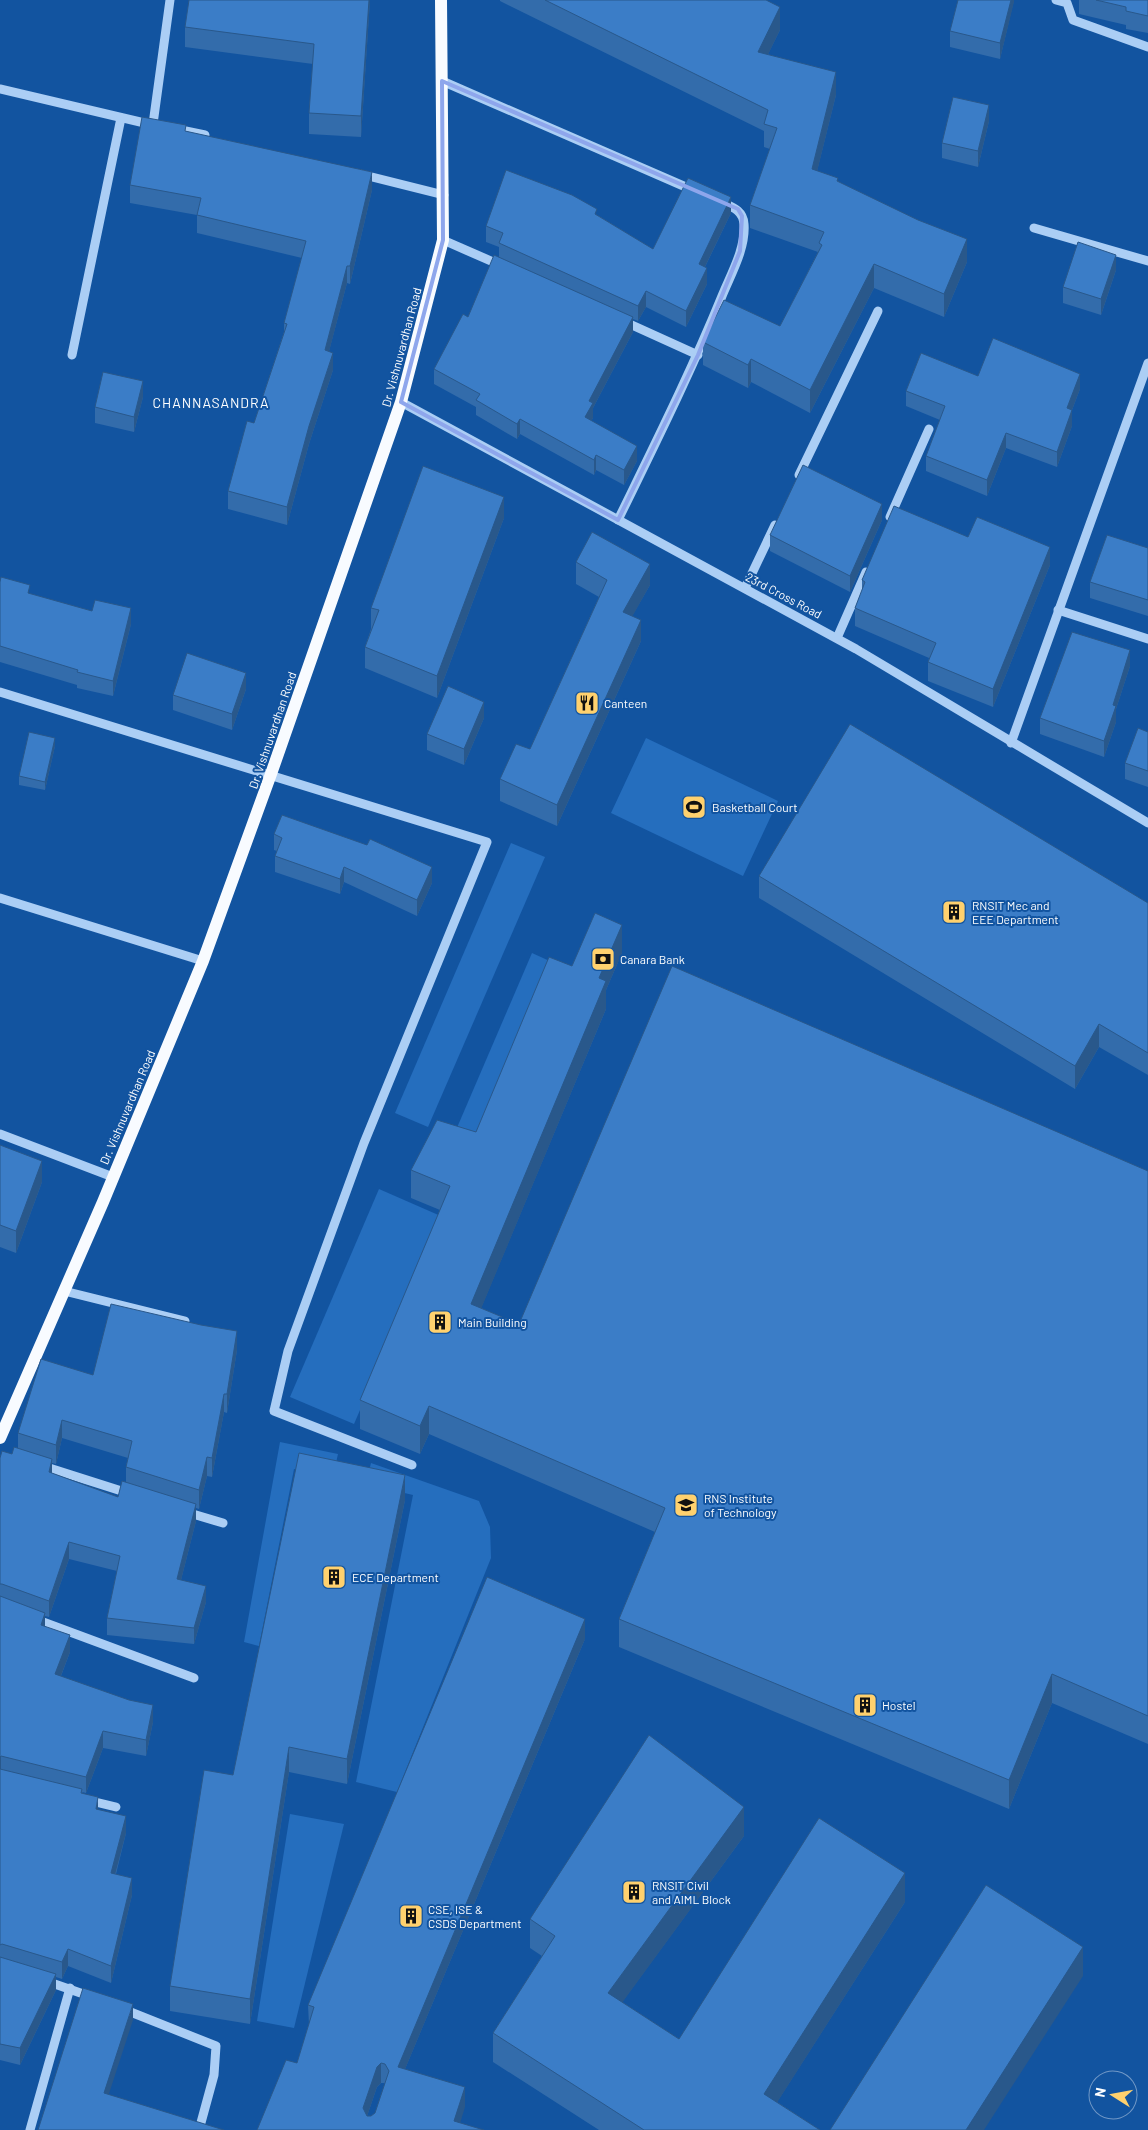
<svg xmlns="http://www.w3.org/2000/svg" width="1148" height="2130" font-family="Barlow,sans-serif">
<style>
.green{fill:#256ebe}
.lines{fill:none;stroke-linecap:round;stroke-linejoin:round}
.minor{stroke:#abcef5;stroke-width:9}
.major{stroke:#f8fbff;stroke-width:12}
.wall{fill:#336cab;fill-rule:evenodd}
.shaded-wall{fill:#29588b}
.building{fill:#3b7dc7;stroke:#29588b;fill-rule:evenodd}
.marked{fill:none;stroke:#8ea6ec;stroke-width:4;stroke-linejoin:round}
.labels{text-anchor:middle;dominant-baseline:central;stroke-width:4;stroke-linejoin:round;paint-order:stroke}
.street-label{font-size:12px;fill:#fff;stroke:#1254a0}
.poi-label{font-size:12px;fill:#fff;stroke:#1254a0;text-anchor:start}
.neighbourhood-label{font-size:14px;letter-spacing:1px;fill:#fff;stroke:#1254a0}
</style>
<rect width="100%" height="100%" fill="#1254a0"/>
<!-- green -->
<g class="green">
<polygon points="646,738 778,801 743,876 611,813"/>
<polygon points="511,843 545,857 428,1127 395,1113"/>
<polygon points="532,953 554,963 473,1153 450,1144"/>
<polygon points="379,1189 443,1217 354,1424 290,1397"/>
<polygon points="280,1442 338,1454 333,1476 294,1469 259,1646 244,1642"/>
<polygon points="371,1463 479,1501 490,1527 491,1558 397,1792 356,1782 413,1495 366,1484"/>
<polygon points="290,1814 344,1824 294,2028 257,2021"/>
</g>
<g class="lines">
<!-- minor -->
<g class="minor">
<polyline points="1056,0 1067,3 1073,20 1148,47"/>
<polyline points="442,81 695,191"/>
<polyline points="0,89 153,125"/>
<polyline points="153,124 170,0"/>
<polyline points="176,129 205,135"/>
<polyline points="360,174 444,195"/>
<polyline points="1034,228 1148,261"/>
<polyline points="443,240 500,265"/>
<polyline points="623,321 698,355"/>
<polyline points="72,355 121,118"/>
<polyline points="401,402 856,649 1148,823"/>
<polyline points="799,475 878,311"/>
<polyline points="890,517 929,429"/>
<path d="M 618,520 C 654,446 691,372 722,296 C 731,274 746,248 744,224 C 743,210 732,207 721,202"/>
<polyline points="745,588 775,525"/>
<polyline points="1058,610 1148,639"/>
<polyline points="837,638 866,572"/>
<polyline points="0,692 487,842 364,1143 288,1351 274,1411 412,1465"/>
<polyline points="1011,743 1148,363"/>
<polyline points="0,898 203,961"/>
<polyline points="0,1134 113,1177"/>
<polyline points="64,1291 185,1321"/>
<polyline points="43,1466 131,1494"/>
<polyline points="186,1512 223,1523"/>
<polyline points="35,1619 194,1678"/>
<polyline points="87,1800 116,1807"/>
<polyline points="46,1981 92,1997"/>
<polyline points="123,2009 216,2046 214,2075 199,2130"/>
<polyline points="30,2130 70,1988"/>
</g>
<!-- major -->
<polyline class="major" points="0,1438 103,1202 203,961 271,774 401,402 443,240 441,0"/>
</g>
<!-- wall -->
<g class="wall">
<polygon points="370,0 361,137 309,134 309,113 313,64 185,47 185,27"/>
<polygon points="500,0 766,0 780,30 768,54 836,95 817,171 838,181 967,262 944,317 874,288 810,413 751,382 748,388 703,365 703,342 780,326 818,252 750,228 750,205 770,149 764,147 764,131 500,1"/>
<polygon points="1014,0 1000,59 950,47 950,31"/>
<polygon points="1079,0 1148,0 1148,33 1126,29 1126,25 1079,14"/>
<polygon points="989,121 978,167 942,158 942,143"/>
<polygon points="186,131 372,190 350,284 347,283 329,351 333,370 309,444 287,525 228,509 228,491 254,423 284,332 284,323 302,258 197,233 197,215 130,203 130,185"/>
<polygon points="731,213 705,267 707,284 686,327 646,307 638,321 633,319 633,332 593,408 593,418 591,421 637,461 624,485 596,470 594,475 520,434 517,439 476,415 476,407 434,384 434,369 468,317 499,257 499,247 486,242 486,226 597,215 653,249"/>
<polygon points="1116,270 1101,315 1063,303 1063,287"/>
<polygon points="978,376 1080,389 1072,410 1072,426 1057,467 1006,448 987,496 926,471 926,456 940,420 906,406 906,391"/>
<polygon points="143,397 134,432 95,423 95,407"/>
<polygon points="504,518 437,698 365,668 365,647 371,629 371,608"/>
<polygon points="882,520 850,592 770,551 770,535"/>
<polygon points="968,537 1050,565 993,707 928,681 928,662 929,658 855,626 855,608 862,592 862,580"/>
<polygon points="1148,548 1148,616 1090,598 1090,582"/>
<polygon points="576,562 650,585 632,616 641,641 557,826 500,801 500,779 530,749 599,597 576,584"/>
<polygon points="0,582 30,594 131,624 113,696 77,688 77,685 0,662"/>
<polygon points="1130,666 1116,709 1116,722 1104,757 1040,734 1040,718"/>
<polygon points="246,689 232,730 173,710 173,695"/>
<polygon points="484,718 464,765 427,750 427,734"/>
<polygon points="1148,732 1148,787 1125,779 1125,763"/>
<polygon points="55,746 45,790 19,785 19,776"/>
<polygon points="274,834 432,883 417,916 344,882 340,894 275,872 275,856 277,851 274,850"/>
<polygon points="759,876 1148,903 1148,1075 1099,1047 1075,1089 759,898"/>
<polygon points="622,953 606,990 606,1009 481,1308 519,1324 1148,1171 1148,1744 1052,1703 1009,1809 619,1647 619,1619 655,1532 429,1434 420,1454 360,1429 360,1400 440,1210 411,1198 411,1170 476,1132 572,966"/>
<polygon points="0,1145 42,1182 16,1253 0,1247"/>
<path d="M 237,1350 L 227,1413 L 224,1412 L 212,1477 L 207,1476 L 199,1509 L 196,1508 L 196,1521 L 181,1580 L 206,1602 L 194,1644 L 107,1635 L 107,1618 L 117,1571 L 69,1559 L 49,1617 L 45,1616 L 45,1626 L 70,1652 L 61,1676 L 153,1722 L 146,1756 L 103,1748 L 86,1793 L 82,1792 L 98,1810 L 126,1833 L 116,1874 L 132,1895 L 111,1983 L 68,1966 L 62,1979 L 56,1977 L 56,1990 L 20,2065 L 0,2060 L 0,1458 L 12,1454 L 18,1448 L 18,1433 L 93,1375 ZM 62,1438 L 128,1458 L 126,1467 L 126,1482 L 118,1497 L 52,1474 L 52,1463 L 56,1464 Z"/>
<polygon points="405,1500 347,1784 289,1772 250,2024 170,2011 170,1986 233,1775"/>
<path d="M 585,1639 L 405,2069 L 465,2107 L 257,2130 L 297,2063 L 309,2025 L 308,2005 ZM 381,2083 L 385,2083 L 375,2113 L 371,2116 L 367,2116 L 377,2087 Z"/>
<polygon points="744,1836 622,2002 679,2039 905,1902 777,2102 820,2130 599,2130 493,2062 493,2033 542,1956 530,1948 530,1919"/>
</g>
<!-- shaded-wall -->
<g class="shaded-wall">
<polygon points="369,0 370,0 361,137 361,116"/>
<polygon points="1011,0 1014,0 1014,2 1000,59 1000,43"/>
<polygon points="780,7 780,30 758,75 758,52"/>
<polygon points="836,72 836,95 812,192 812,169"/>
<polygon points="989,105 989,121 978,167 978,151"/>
<polygon points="372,172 372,190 350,284 350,266"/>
<polygon points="731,197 731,213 699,279 699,264"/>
<polygon points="967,239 967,262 944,317 944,294"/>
<polygon points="1116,255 1116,270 1101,315 1101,299"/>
<polygon points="874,264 874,288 810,413 810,390"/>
<polygon points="347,266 347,283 325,367 325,350"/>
<polygon points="707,268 707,284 686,327 686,311"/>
<polygon points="646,291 646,307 638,321 638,306"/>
<polygon points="633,317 633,332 593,408 593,418 585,432 585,417 589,401"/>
<polygon points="333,353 333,370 309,444 287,525 287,507 309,426"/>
<polygon points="751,359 751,382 748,388 748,365"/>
<polygon points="1080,374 1080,389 1072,410 1072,426 1057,467 1057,452 1067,408"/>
<polygon points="143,381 143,397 134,432 134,417"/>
<polygon points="520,419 520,434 517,439 517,424"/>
<polygon points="1006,433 1006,448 987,496 987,480"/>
<polygon points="637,446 637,461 624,485 624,470"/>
<polygon points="596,455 596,470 594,475 594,460"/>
<polygon points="504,497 504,518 437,698 437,676"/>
<polygon points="882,504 882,520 850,592 850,576"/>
<polygon points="1050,547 1050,565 993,707 993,689"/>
<polygon points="650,564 650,585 623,633 623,612"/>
<polygon points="131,608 131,624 113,696 113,681"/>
<polygon points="641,620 641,641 557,826 557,805"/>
<polygon points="1130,650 1130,666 1116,709 1116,722 1104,757 1104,741 1113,705"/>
<polygon points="246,673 246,689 232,730 232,714"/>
<polygon points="484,702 484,718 464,765 464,749"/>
<polygon points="55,738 55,746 45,790 45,782"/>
<polygon points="344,867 344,882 340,894 340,879"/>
<polygon points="432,867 432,883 417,916 417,900"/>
<polygon points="622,925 622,953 606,990 606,1009 471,1333 471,1304 599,978"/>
<polygon points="1099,1024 1099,1047 1075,1089 1075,1066"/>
<polygon points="42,1161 42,1182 16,1253 16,1231"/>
<polygon points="237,1331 237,1350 227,1413 227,1394"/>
<polygon points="224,1394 224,1412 212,1477 212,1458"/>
<polygon points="429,1406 429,1434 420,1454 420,1426"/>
<polygon points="62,1420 62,1438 56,1464 56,1445"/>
<polygon points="207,1457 207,1476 199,1509 199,1490"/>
<polygon points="52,1459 52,1476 49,1472"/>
<polygon points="405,1475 405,1500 347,1784 347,1759"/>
<polygon points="196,1504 196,1521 177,1596 177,1579"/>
<polygon points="69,1542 69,1559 49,1617 49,1601"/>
<polygon points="206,1586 206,1602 194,1644 194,1628"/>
<polygon points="45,1613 45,1629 41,1625"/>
<polygon points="585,1619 585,1639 398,2086 398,2067"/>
<polygon points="70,1635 70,1652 55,1691 55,1674"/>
<polygon points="1052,1674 1052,1703 1009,1809 1009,1780"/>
<polygon points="153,1705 153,1722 146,1756 146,1740"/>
<polygon points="103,1731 103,1748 86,1793 86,1777"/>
<polygon points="289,1747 289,1772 250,2024 250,1999"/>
<polygon points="1,1756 1,1773 0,1773 0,1757"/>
<polygon points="98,1797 98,1813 96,1809"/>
<polygon points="744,1807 744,1836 608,2022 608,1993"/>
<polygon points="126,1816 126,1833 111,1890 111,1873"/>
<polygon points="905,1873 905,1902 764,2123 764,2094"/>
<polygon points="132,1878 132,1895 111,1983 111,1966"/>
<polygon points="1083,1947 1083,1976 984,2130 966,2130"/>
<polygon points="68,1949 68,1966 62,1979 62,1962"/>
<polygon points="56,1974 56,1990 20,2065 20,2048"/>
<polygon points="133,2004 133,2020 104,2109 104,2093"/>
<polygon points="381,2063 381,2083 377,2087 363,2128 363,2108 377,2067"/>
<polygon points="465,2087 465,2107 458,2130 454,2121"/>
</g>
<!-- building -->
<g class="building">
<polygon points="189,0 369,0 361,116 309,113 314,44 185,27"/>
<polygon points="545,0 766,0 780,7 758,52 836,72 812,169 838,178 837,181 918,220 967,239 944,294 874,264 810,390 751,359 748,365 703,342 724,300 780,326 822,245 819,243 824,232 750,205 777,128 764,124 768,110"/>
<polygon points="958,0 1011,0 1000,43 950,31"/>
<polygon points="1096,0 1148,0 1148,16 1126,11 1126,7"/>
<polygon points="953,97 989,105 978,151 942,143"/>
<polygon points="142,117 186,125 185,131 372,172 350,266 347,266 325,350 333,353 309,426 287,507 228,491 247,421 254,423 287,324 284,323 306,241 197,215 201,198 130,185"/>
<polygon points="506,170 572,195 597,209 595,214 653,249 688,178 731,197 699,264 707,268 686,311 646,291 638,306 499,243 503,233 486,226"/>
<polygon points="1078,242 1116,255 1101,299 1063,287"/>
<polygon points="494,255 633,317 589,401 593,403 585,417 637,446 624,470 596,455 594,460 520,419 517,424 476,400 480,394 434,369 463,314 468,317"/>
<polygon points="993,338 1080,374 1067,408 1072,410 1057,452 1006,433 987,480 926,456 945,406 906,391 921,353 978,376"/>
<polygon points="103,372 143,381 134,417 95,407"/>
<polygon points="803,465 882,504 850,576 770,535"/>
<polygon points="423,466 504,497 437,676 365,647 379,610 371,608"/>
<polygon points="894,506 968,537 977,517 1050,547 993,689 928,662 936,643 855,608 865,582 862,580"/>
<polygon points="592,532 650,564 623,612 641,620 557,805 500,779 516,744 530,749 607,580 576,562"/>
<polygon points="1107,535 1148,548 1148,600 1090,582"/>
<polygon points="1,577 30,585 28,593 92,611 95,600 131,608 113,681 77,672 78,670 0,646 0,582"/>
<polygon points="1072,632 1130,650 1113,705 1116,706 1104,741 1040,718"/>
<polygon points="187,653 246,673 232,714 173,695"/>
<polygon points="448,686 484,702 464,749 427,734"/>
<polygon points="850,724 1148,903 1148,1053 1099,1024 1075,1066 759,876"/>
<polygon points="1138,728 1148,732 1148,771 1125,763"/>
<polygon points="29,732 55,738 45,782 19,776"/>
<polygon points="282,815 367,845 370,839 432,867 417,900 344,867 340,879 275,856 282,838 274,834"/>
<polygon points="595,913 622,925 599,978 606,981 471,1304 519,1324 672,966 1148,1171 1148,1716 1052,1674 1009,1780 619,1619 665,1508 429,1406 420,1426 360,1400 450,1186 411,1170 437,1120 476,1132 549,957 572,966"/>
<polygon points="0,1145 42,1161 16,1231 0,1225"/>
<polygon points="111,1304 201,1325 237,1331 227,1394 224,1394 212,1458 207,1457 199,1490 126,1467 132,1441 62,1420 56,1445 18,1433 41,1359 93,1375"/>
<polygon points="14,1447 52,1459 49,1472 118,1497 122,1481 196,1504 177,1579 206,1586 194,1628 107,1618 120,1556 69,1542 49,1601 2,1584 0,1584 0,1458 2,1451 12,1454"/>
<polygon points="299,1453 405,1475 347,1759 289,1747 250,1999 170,1986 204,1770 233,1775"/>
<path d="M 487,1577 L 585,1619 L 398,2067 L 465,2087 L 454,2121 L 484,2130 L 257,2130 L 286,2060 L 297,2063 L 314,2007 L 308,2005 ZM 381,2063 L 385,2064 L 389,2071 L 375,2113 L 371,2116 L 367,2116 L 363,2108 L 377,2067 Z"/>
<polygon points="0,1596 45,1613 41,1625 70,1635 55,1674 129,1700 153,1705 146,1740 103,1731 86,1777 1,1756 0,1757"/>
<polygon points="649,1735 744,1807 608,1993 679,2039 819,1818 905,1873 764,2094 820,2130 644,2130 493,2033 555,1936 530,1919"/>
<polygon points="0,1769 82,1789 81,1793 98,1797 96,1809 126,1816 111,1873 132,1878 111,1966 68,1949 62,1962 2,1944 0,1945"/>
<polygon points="986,1885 1083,1947 966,2130 830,2130"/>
<polygon points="0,1957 56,1974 20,2048 0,2044"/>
<polygon points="83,1988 133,2004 104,2093 224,2130 38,2130"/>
</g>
<!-- marked area -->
<path class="marked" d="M 442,81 L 738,209 L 742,216 L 740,251 L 698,355 L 618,520 L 401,402 L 443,240 Z"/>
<!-- icons -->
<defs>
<g id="restaurant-square" transform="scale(1.25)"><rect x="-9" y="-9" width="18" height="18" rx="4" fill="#ffd16e" stroke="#1254a0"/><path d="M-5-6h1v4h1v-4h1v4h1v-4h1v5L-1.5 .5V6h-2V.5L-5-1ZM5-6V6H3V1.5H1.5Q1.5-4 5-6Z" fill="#111"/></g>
<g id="stadium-square" transform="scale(1.25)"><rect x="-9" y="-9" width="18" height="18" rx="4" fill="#ffd16e" stroke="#1254a0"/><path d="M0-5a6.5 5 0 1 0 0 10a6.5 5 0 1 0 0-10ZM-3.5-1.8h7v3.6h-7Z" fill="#111"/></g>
<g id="building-square" transform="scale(1.25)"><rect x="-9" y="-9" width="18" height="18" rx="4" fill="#ffd16e" stroke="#1254a0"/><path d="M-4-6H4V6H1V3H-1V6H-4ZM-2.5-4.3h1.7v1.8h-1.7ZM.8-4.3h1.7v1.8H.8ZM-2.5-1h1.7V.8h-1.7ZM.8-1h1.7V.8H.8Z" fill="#111"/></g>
<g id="bank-square" transform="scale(1.25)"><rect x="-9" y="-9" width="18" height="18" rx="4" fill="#ffd16e" stroke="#1254a0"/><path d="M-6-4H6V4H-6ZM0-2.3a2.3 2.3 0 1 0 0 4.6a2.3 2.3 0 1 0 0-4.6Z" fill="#111"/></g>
<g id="university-square" transform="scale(1.25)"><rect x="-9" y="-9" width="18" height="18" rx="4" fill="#ffd16e" stroke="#1254a0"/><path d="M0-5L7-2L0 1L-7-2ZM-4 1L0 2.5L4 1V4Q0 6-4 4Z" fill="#111"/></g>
</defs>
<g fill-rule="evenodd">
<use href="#restaurant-square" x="587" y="703"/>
<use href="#stadium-square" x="694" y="807"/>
<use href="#building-square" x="954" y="912"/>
<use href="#bank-square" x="603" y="959"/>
<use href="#building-square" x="440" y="1322"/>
<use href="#university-square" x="686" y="1505"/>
<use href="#building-square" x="334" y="1577"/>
<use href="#building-square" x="865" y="1705"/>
<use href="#building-square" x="634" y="1892"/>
<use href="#building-square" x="411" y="1916"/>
</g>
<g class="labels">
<!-- street labels -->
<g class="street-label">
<text transform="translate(401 347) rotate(-75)">Dr. Vishnuvardhan Road</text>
<text transform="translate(784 595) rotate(28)">23rd Cross Road</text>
<text transform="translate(272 730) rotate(-71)">Dr. Vishnuvardhan Road</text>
<text transform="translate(127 1107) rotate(-67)">Dr. Vishnuvardhan Road</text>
</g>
<!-- poi labels -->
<g class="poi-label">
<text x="604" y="703">Canteen</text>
<text x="712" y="807">Basketball Court</text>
<text x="972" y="905">RNSIT Mec and<tspan x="972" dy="14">EEE Department</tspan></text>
<text x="620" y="959">Canara Bank</text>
<text x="458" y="1322">Main Building</text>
<text x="704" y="1498">RNS Institute<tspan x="704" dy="14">of Technology</tspan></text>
<text x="352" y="1577">ECE Department</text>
<text x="882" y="1705">Hostel</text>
<text x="652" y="1885">RNSIT Civil<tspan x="652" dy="14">and AIML Block</tspan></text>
<text x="428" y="1909">CSE, ISE &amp;<tspan x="428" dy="14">CSDS Department</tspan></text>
</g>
<!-- neighbourhood labels -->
<g class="neighbourhood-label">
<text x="211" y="402">CHANNASANDRA</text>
</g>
</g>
<!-- north arrow -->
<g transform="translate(1113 2095) rotate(281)"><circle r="24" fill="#1254a0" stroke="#7198c6"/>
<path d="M0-4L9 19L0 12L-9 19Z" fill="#ffd16e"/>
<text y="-8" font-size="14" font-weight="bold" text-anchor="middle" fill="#ffffff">N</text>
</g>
</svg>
